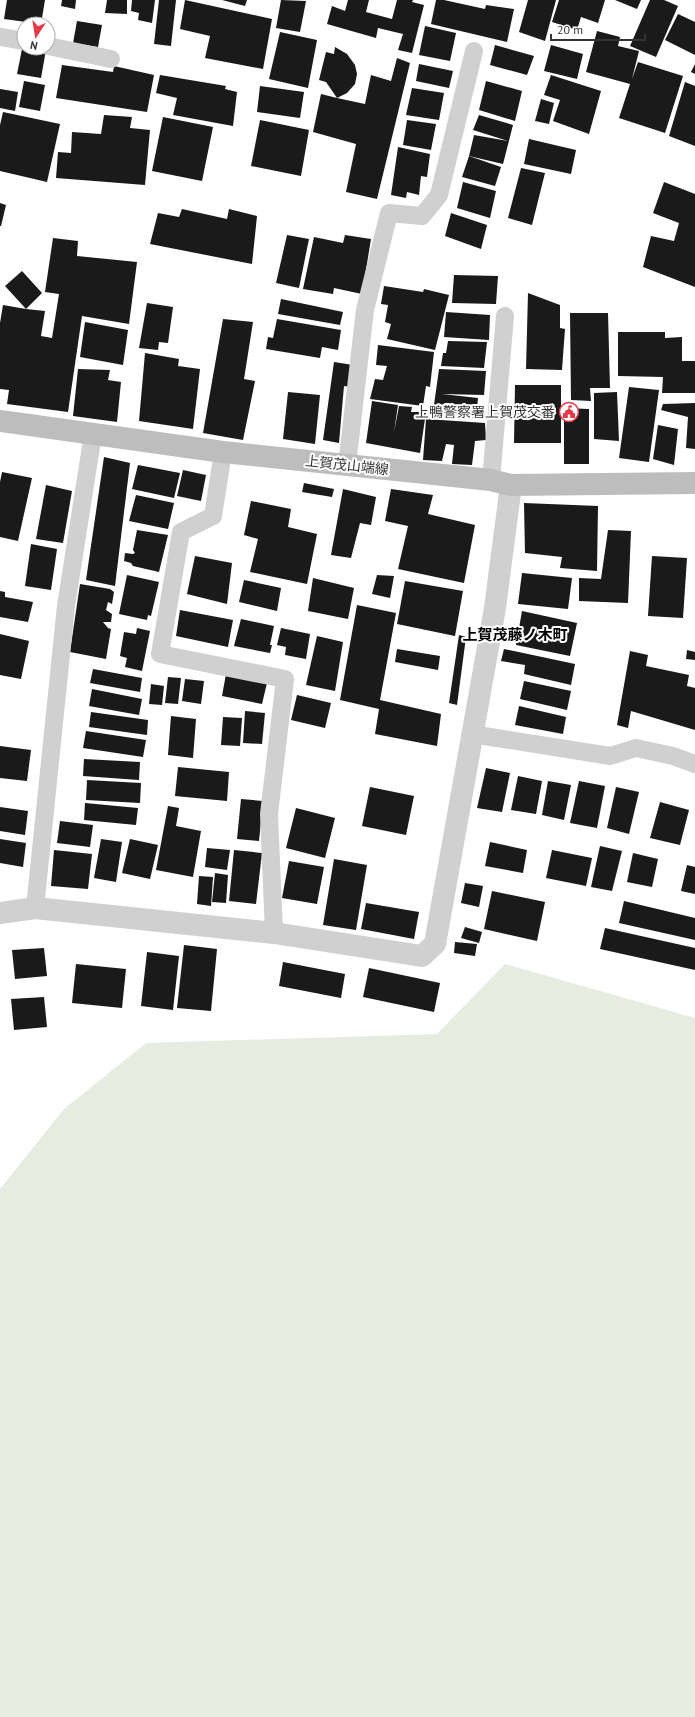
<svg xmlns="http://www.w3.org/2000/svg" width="695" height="1717" font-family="'PT Sans','Noto Sans JP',sans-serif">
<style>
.green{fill:#e6ecdf}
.building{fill:#1a1a1a}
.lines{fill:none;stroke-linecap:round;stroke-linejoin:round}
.lane{stroke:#d0d0d0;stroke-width:18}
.street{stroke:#d0d0d0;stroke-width:22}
.secondary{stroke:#bdbdbd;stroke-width:22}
.labels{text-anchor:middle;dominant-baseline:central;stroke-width:4;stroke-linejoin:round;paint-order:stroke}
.poi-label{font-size:14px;fill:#333;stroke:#fff;text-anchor:end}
.street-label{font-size:14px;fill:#333;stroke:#fff}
.neighbourhood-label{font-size:15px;font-weight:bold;fill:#000;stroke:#fff}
</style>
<rect width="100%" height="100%" fill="#fff"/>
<!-- green -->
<polygon class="green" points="505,964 695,1018 695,1717 0,1717 0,1189 64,1109 146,1043 437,1034"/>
<!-- building -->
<g class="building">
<polygon points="7,0 45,0 41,24 4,19"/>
<polygon points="62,0 76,0 75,9 61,6"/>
<polygon points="107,0 127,0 127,14 105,13"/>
<polygon points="132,0 155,0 152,23 138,20 139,13 131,11"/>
<polygon points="159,0 176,0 171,46 154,44"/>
<polygon points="185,0 272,19 263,69 205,58 210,36 180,29"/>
<polygon points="222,0 247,0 245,6"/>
<polygon points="281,0 306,1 300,32 276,28"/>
<polygon points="348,0 369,0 366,12 392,19 397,0 413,0 412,2 424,5 412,53 398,50 403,34 378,28 376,38 327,24 332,6 345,11"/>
<polygon points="436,0 444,0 485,9 486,5 514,9 507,42 431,24"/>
<polygon points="528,0 556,0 545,41 519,32"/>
<polygon points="559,0 605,0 598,23 581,17 577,30 552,22"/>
<polygon points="615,0 641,0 637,9"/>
<polygon points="650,0 664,0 678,6 656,57 630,46"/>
<polygon points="678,14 695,22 695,55 665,40"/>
<polygon points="77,21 102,25 98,47 73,43"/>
<polygon points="425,26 456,33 450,61 419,55"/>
<polygon points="597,31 620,37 618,46 639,51 632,79 638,62 683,76 665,133 619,118 630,84 586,72"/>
<polygon points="280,32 317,40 308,88 269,79"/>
<polygon points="23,44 24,48 46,50 41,78 17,74"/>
<polygon points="495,45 534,56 527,75 490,65"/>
<polygon points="551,45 583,54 577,79 544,71"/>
<polygon points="335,47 347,54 355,65 357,74 355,84 347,93 337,98 365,104 371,75 391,81 397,58 410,63 377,199 346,192 356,144 313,132 321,94 337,98 326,82 319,80 326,52 334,54"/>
<polygon points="419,64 453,71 449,88 416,81"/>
<polygon points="695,64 695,74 691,72"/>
<polygon points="62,65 113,72 114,66 154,75 147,112 56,98"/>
<polygon points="160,75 226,86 225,89 237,92 233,126 173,115 177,98 156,93"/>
<polygon points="551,75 601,91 589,134 553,121 560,100 544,95"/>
<polygon points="24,81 45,85 40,111 19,107"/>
<polygon points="486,81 522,91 515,121 479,110"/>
<polygon points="685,82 695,86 695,146 669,136"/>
<polygon points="260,86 304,92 300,118 257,112"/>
<polygon points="412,88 444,93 439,120 406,115"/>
<polygon points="0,89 18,92 15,111 0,108"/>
<polygon points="541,99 554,103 549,124 535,121"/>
<polygon points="3,112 60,124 47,182 0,171 0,125"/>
<polygon points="104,115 132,117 130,128 150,130 145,185 56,178 58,152 71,153 72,132 101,134"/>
<polygon points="479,115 513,125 503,164 469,156 474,135 508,141 473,130"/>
<polygon points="163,117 213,127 202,181 152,171"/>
<polygon points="260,120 309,130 301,176 251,166"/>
<polygon points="407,120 436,124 431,150 403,145"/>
<polygon points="529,139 576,150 571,174 524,164"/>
<polygon points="398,147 430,154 427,177 421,176 419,195 407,192 406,198 391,195"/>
<polygon points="469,156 501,167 495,186 462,177"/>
<polygon points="521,168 545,173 532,225 508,218"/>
<polygon points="463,182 496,191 490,218 457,208"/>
<polygon points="664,182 695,194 695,287 643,267 651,236 674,241 679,223 653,213"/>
<polygon points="0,203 6,205 1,226 0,226"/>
<polygon points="182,209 227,219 229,209 257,216 252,264 150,244 158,213 179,217"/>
<polygon points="451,213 487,225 481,249 445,236"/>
<polygon points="287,235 309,239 299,288 276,283"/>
<polygon points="345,235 371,239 362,294 334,288 333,294 303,289 314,237 343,243"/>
<polygon points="53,238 78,241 77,256 137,262 129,324 82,316 68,412 7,404 9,390 0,389 0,323 3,305 26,309 5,286 22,271 42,293 26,309 45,311 41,336 52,338 59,294 45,292"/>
<polygon points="454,275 498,276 496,304 452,303"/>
<polygon points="384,286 423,292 424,289 449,295 435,350 387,339 391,324 385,322 388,305 381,304"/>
<polygon points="528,293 560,305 560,328 565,329 562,370 526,369"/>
<polygon points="281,299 343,312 340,325 278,314"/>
<polygon points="147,303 173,307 168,343 159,342 158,350 139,348"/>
<polygon points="446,312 490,315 489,340 444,337"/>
<polygon points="570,313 608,313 610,388 590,388 591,401 571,400"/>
<polygon points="223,319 253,322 244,379 255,381 243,440 203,433"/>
<polygon points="277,319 341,330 338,350 322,347 320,358 266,349 268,337 273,338"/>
<polygon points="85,322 128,330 123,365 80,357"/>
<polygon points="618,332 665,332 665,338 682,337 682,361 695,361 695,393 662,393 663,377 618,376"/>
<polygon points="448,341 487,342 484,368 441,366 443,353 446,353"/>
<polygon points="378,345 434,352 430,387 426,386 423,406 370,399 375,379 383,380 387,366 376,365"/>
<polygon points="145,353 179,359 178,366 200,369 193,429 139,421"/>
<polygon points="334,362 353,365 350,387 344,386 339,443 323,440"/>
<polygon points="78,369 110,370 108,380 121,382 117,422 73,416"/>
<polygon points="439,369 486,371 484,395 442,394 478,398 476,418 433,412"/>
<polygon points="515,385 561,385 561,443 514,443"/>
<polygon points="629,387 659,390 649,462 619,458"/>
<polygon points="288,392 320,395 315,444 283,439"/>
<polygon points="617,392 619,441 594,439 594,393"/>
<polygon points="372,401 398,405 394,432 399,406 412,407 411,412 426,412 420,453 366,443"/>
<polygon points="695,403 695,449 686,448 688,417 661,410 663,404"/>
<polygon points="564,408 589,409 589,464 564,464"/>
<polygon points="426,419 485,423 486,440 475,441 472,465 452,464 454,445 446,444 442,461 423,460"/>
<polygon points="658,425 678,429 674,465 653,459"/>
<polygon points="104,457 130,463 115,586 86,580"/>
<polygon points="138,465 180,473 174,498 132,489"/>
<polygon points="183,470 206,475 201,501 177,496"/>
<polygon points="2,472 32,478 18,541 0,537 0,482"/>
<polygon points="304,483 334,489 332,497 302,492"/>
<polygon points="46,485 72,491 63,543 36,539"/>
<polygon points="343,489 376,497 371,525 360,523 351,558 331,555"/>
<polygon points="391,489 433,495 428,514 475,525 464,583 398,569 408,526 385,521"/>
<polygon points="136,495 174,503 168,529 129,521"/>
<polygon points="251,501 291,509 288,527 317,534 307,584 250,572 258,539 244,535"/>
<polygon points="524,503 598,506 597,571 560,568 562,557 525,553"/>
<polygon points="137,530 168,535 159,572 133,566 131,563 124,561 125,553 133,554 135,553 133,550"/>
<polygon points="608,530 631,531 628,603 579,601 579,578 601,579"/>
<polygon points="31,544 57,549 51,590 25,586"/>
<polygon points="195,556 232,563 227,604 187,594"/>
<polygon points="652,556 687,558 683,618 648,616"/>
<polygon points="522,573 572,578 568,609 518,604"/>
<polygon points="127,575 159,582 151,616 148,615 147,620 119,614"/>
<polygon points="377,575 394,576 390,598 372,594"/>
<polygon points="313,578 354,588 348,619 308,611"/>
<polygon points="244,580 281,588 277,611 239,602"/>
<polygon points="405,581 463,591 455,636 397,624"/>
<polygon points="80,584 110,589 114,592 112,604 108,602 106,610 112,614 111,622 103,622 108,628 111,629 106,659 70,652"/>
<polygon points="0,591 5,592 5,597 33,602 28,622 0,617"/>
<polygon points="357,605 396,613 380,700 441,714 437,746 375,734 379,709 340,700"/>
<polygon points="180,610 233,620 228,647 176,636"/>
<polygon points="522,611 577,623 570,656 516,645"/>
<polygon points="241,619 274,626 270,645 272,645 270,653 234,646"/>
<polygon points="137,628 150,631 142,671 125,667 127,658 120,656 124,632 136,634"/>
<polygon points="281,628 310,634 306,659 285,655 286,647 277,645"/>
<polygon points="0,634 29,641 21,679 0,675"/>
<polygon points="459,635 466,637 457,705 449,703"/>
<polygon points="317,636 343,642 335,691 306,685"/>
<polygon points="397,649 440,656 438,670 395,662"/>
<polygon points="504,649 575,664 571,685 524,674 525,665 501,661"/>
<polygon points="687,650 695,652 695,660 686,659"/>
<polygon points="630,651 648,655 646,666 689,675 687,686 695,688 695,730 631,711 628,728 617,725"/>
<polygon points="93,669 142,678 140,692 90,683"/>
<polygon points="226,674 267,683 262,704 222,696"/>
<polygon points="168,677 181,678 178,704 165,703"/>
<polygon points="185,679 204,681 201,704 182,701"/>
<polygon points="524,681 571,691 567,710 520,699"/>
<polygon points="151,684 164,686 162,705 149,704"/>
<polygon points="92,689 142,699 139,715 89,706"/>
<polygon points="297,695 331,703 325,728 291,720"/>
<polygon points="519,706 566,717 563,734 515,725"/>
<polygon points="245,711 265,713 262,744 243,743"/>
<polygon points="91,712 148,720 147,735 89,727"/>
<polygon points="171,716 196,719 193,758 168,755"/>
<polygon points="223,717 242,718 240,746 221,745"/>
<polygon points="86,731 146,740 143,757 83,748"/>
<polygon points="0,746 31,750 27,781 0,778"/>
<polygon points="84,759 140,762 139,780 83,776"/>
<polygon points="178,767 229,772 227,801 175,796"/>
<polygon points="486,768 510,773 502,812 477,808"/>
<polygon points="518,776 542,781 536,814 511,810"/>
<polygon points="87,780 141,783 140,803 86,800"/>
<polygon points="548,781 571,785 564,820 542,815"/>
<polygon points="579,781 605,786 597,828 570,823"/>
<polygon points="370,787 414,796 406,835 362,826"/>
<polygon points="616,787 639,792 629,834 607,828"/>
<polygon points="241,799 263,801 259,841 237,839"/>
<polygon points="660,802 689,810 680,845 650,838"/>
<polygon points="85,803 138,808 136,825 84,820"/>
<polygon points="168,806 179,808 176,826 201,831 193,877 156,870"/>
<polygon points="0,807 28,811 25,835 0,831"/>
<polygon points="296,808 335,818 325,858 286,848"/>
<polygon points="60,821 93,825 90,847 57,843"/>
<polygon points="0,839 26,843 23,867 0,863"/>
<polygon points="101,839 122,842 116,882 94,878"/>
<polygon points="130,839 158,845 150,879 122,873"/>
<polygon points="490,842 527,850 523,873 485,866"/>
<polygon points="600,846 622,851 612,891 591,887"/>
<polygon points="207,848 230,850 227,870 205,867"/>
<polygon points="54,850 92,854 88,889 51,886"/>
<polygon points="234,850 262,853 256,904 229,901"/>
<polygon points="552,850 592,858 586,886 546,878"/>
<polygon points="633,853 658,859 652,887 627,882"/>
<polygon points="334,859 367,865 356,930 323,925"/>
<polygon points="289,861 324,867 317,904 282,898"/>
<polygon points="687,865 695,867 695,894 681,891"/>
<polygon points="215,873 228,875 226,903 212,902"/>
<polygon points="199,876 213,877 211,906 197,904"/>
<polygon points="465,883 483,886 479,907 461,903"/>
<polygon points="492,891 545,902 537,941 484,929"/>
<polygon points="624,901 695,918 695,940 619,923"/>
<polygon points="366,903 419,912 414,939 361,929"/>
<polygon points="465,927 482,932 479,943 461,938"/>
<polygon points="605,928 695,948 695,970 600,949"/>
<polygon points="455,942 477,944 475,956 454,953"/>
<polygon points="184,945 217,949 211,1011 177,1008"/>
<polygon points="44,948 47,976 15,979 12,950"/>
<polygon points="147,952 179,956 173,1010 141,1006"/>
<polygon points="283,962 345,974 341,998 279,986"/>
<polygon points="76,964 126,969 122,1008 72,1003"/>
<polygon points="369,968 440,983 434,1012 363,997"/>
<polygon points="44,997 47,1027 14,1030 11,999"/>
</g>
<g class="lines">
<!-- lane -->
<g class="lane">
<polyline points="0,37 24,41"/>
<polyline points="48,46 111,59"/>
<polyline points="223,452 213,516 181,532 160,654 285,679 269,814 274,933"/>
<polyline points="347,465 365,310 389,213 422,216 439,195 474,51"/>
<polyline points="491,480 505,316"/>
<polyline points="472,734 610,756 636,748 673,756 695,764"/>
<polyline points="35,908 66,606 93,434"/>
</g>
<!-- street -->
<polyline class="street" points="0,913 35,908 274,933 422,956 435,944 495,608 511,485"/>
<!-- secondary -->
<polyline class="secondary" points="0,421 223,452 491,480 511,485 695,483"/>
</g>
<!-- icons -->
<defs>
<g id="civic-ring" transform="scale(1)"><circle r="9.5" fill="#fff" stroke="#e63946" stroke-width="1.5"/><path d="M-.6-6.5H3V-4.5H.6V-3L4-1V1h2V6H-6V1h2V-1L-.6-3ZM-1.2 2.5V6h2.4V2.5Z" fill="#e63946"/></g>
</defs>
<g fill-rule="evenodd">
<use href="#civic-ring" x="569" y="412"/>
</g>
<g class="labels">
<!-- poi labels -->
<g class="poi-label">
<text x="555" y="412">上鴨警察署上賀茂交番</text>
</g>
<!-- street labels -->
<g class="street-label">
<text transform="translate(347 465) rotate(6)">上賀茂山端線</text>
</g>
<!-- neighbourhood labels -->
<g class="neighbourhood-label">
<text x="515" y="634">上賀茂藤ノ木町</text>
</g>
</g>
<!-- north arrow -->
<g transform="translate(36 36) rotate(192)"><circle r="19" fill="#ffffff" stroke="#adadad"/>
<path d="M0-3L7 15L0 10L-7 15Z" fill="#e63946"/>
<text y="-6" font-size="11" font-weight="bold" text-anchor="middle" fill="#333333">N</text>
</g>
<!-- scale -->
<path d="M551 34v6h94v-6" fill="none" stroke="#333333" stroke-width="2"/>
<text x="557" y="34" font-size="12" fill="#333333" stroke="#ffffff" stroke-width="3" paint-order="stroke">20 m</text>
</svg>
